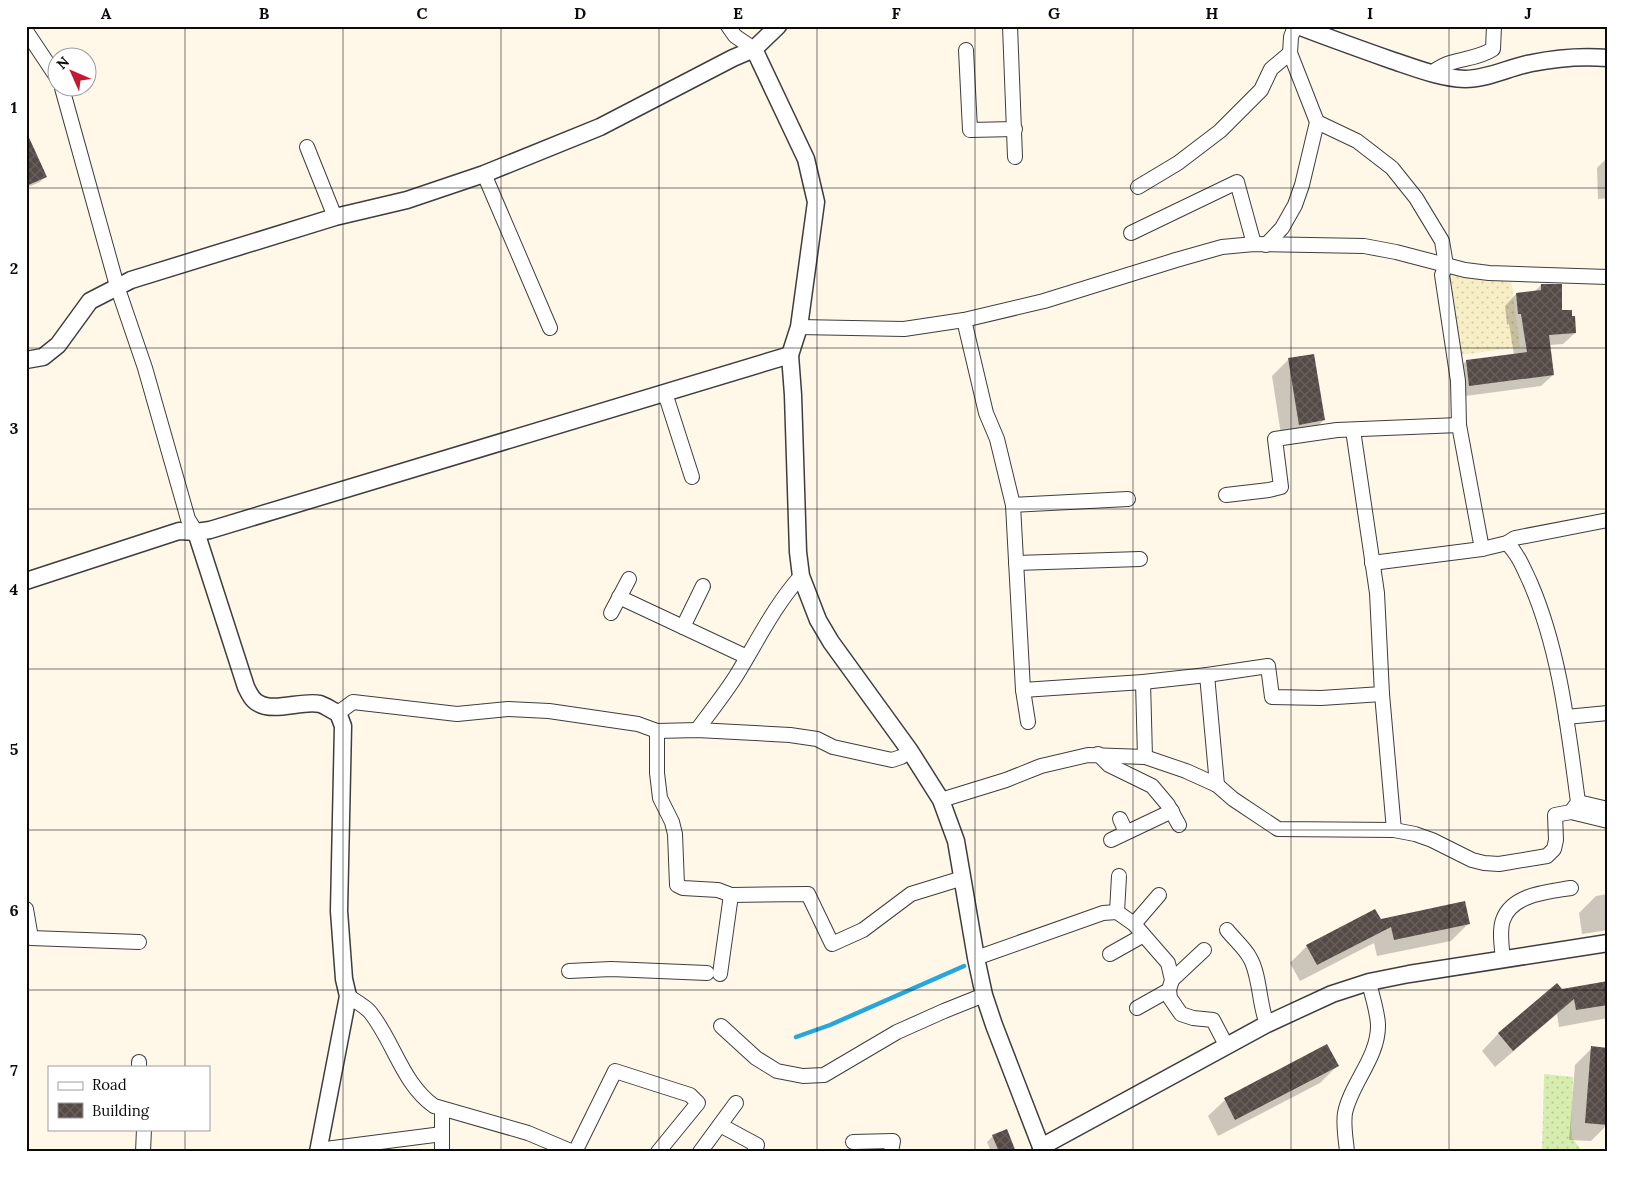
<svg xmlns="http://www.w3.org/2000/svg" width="1634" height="1178" font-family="Lora,serif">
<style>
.farmland{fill:url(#farmland-dots)}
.park{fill:url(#park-dots)}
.shadow{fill:#0003}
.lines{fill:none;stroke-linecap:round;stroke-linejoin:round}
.stream{stroke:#28a6da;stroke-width:4.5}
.building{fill:url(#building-cross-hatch)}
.minor-casing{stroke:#3e3e3e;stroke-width:16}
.tertiary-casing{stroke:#3e3e3e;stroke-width:19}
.minor{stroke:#fff;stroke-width:14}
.tertiary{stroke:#fff;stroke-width:16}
.grid{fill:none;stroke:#0b0b0b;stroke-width:1;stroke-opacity:0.55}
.neatline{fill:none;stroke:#0b0b0b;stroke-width:2}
.grid-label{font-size:16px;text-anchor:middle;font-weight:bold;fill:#0b0b0b}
</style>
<defs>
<pattern id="farmland-dots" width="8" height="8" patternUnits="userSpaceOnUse" patternTransform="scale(1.25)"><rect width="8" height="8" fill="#f8eec6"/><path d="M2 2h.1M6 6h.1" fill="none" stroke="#d3cba9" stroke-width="1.8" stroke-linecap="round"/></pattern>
<pattern id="park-dots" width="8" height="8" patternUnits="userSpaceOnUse" patternTransform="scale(1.25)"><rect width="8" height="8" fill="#d6edaf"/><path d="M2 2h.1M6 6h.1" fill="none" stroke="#b6ca95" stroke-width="1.8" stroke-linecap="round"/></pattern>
<pattern id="building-cross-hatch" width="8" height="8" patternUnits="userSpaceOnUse" patternTransform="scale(1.25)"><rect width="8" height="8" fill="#554a46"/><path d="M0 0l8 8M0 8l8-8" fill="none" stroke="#68605c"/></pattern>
</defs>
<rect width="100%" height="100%" fill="#fff8e9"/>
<!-- farmland -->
<polygon class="farmland" points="1453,273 1511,280 1520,347 1460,355 1446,280"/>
<!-- park -->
<polygon class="park" points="1544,1074 1573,1077 1571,1126 1572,1138 1583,1152 1542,1152"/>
<!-- shadow -->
<g class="shadow">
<polygon points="26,134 45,177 40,182 26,188"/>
<polygon points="1608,157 1608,198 1598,199 1597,168"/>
<polygon points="1541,285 1575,333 1563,344 1549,345 1553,375 1541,386 1458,397 1455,373 1466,361 1514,355 1509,324 1507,325 1505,306 1516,294 1534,292"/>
<polygon points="1289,359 1324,420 1307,437 1282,441 1272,376"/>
<polygon points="1608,894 1608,930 1582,934 1579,913 1596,896"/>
<polygon points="1380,921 1468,924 1451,941 1377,956 1374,943 1300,981 1290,963 1307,946"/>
<polygon points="1608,983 1608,1018 1559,1027 1557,1014 1495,1067 1482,1051 1498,1034 1556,985 1561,991"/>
<polygon points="1592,1048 1608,1124 1591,1141 1569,1140 1575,1065"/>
<polygon points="1337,1066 1320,1083 1218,1136 1208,1116 1225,1100"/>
<polygon points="993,1136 1015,1152 991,1152 987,1142"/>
</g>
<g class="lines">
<!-- stream -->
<polyline class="stream" points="796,1037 830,1025 964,966"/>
</g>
<!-- building -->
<g class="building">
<polygon points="26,131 47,177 26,186"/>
<polygon points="1541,284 1562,284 1562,310 1572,310 1572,316 1575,316 1576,333 1549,335 1554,375 1469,386 1466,360 1527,352 1521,314 1518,314 1516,293 1541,290"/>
<polygon points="1314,354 1325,420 1299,425 1288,358"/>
<polygon points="1465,901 1470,924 1394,940 1391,927 1317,965 1306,945 1375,909 1381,919"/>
<polygon points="1608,981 1608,1005 1576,1010 1574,999 1513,1051 1498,1033 1557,983 1562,989"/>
<polygon points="1327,1044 1339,1066 1235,1120 1224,1098"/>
<polygon points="1591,1046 1608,1048 1608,1125 1585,1123"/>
<polygon points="1007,1129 1016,1152 999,1152 992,1135"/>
</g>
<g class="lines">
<!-- minor casing -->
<g class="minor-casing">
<g id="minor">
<polyline points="728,26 735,36 754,49"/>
<polyline points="1010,26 1015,157"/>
<polyline points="26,31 58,79"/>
<polyline points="966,50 970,130 1015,129"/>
<path d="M 1431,73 C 1437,69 1443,65 1450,63 C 1465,58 1479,58 1493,49 L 1494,26"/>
<polyline points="62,88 117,286 145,368 188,519 196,532"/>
<polyline points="1317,122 1357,141 1392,168 1416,198 1442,241 1446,265 1442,275 1458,381 1459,425 1482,549"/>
<polyline points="307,147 335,217"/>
<polyline points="484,174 550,328"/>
<polyline points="1138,187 1178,163 1220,131 1261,90 1271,69 1290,53"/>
<polyline points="1131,233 1237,182 1254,244"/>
<polyline points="1266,245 1282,228 1295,205 1302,185 1317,122 1290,53 1291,37 1295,26"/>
<polyline points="964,320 986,413 997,439 1013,505 1023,690 1028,722"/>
<polyline points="799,327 904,329 964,320 1044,301 1176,260 1222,247 1254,244 1364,246 1396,252 1465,270 1489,273 1608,277"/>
<polyline points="665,393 692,477"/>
<polyline points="1353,430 1377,593 1382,694 1394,830"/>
<polyline points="1226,495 1269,490 1281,487 1275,439 1337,430 1459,425"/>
<polyline points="1013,505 1128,499"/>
<path d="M 1507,543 C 1518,554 1523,567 1530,582 C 1560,651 1568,728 1578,802 L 1571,812"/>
<polyline points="1016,563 1140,559"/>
<polyline points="1372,563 1482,549 1507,543 1515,538 1608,520"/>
<polyline points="619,597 747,657"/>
<polyline points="611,613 629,579"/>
<polyline points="683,627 703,586"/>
<polyline points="1207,675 1217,785"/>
<polyline points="1143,682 1145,757"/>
<polyline points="1023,690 1143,682 1207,675 1268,666 1272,697 1321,698 1382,694"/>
<polyline points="338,713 353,702 457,714 508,709 549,711 638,724 657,731 697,730 790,735 817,739 833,747 892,760 901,757 910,751"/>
<polyline points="1566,717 1608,713"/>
<path d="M 697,730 C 710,712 724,695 736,676 C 757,642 774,606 801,576"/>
<polyline points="657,731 657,773 660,798 672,822 675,834 677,885 683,888 718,890 731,895 808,894 832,944 863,930 911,894 963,878"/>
<polyline points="1098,754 1109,765 1152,786 1168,805 1179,825"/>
<polyline points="941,800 1006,780 1041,766 1088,755 1145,757 1186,771 1217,785 1233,799 1278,829 1394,830 1415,834 1432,840 1472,860 1484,863 1499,864 1547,856 1554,849 1556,840 1555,815 1571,812 1608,821"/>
<polyline points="1578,802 1608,809"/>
<polyline points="1120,819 1126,832"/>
<polyline points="1111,840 1172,811"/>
<polyline points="26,909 31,938 139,942"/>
<polyline points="1117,912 1119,876"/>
<polyline points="1134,924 1159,895"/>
<path d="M 1227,930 C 1234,939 1245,948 1250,958 C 1260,975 1259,1005 1267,1024"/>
<polyline points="1110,954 1142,936"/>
<polyline points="976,958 1103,913 1117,912 1134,924 1168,963 1172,980 1169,990 1170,998 1181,1014 1193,1018 1213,1020 1226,1045"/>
<path d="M 1503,960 C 1502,948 1499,931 1503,920 C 1512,894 1548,892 1571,888"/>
<polyline points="569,971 611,969 707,973"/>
<polyline points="720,974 731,895"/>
<polyline points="1172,980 1204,950"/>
<path d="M 348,996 C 355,1001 365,1006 370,1012 C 394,1042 402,1083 434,1106 L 528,1133 L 573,1152"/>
<polyline points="1137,1008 1169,990"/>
<polyline points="721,1026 756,1058 777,1071 803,1076 824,1075 897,1032 944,1011 984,995"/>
<polyline points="139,1062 139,1067"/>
<polyline points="442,1109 442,1152"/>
<polyline points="720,1125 757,1145 754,1152"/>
<polyline points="853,1142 893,1141 891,1152"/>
<polyline points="318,1150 442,1134"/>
<polyline points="143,1152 144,1129"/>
<polyline points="575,1152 615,1071 690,1095 698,1103 658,1152"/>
<polyline points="700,1152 736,1103"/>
<path d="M 1347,1152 C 1346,1140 1343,1125 1345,1113 C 1351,1083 1379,1057 1378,1024 C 1377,1010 1372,996 1369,982"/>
</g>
</g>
<!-- tertiary casing -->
<g class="tertiary-casing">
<g id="tertiary">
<path d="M 1298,26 C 1329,38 1360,49 1391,60 C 1415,68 1440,78 1465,79 C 1488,79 1510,67 1532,63 C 1556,58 1583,56 1608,58"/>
<polyline points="754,49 806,159 816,202 799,327 790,355 793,395 798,552 801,576 818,620 831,642 910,751 941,800 956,841 976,958 984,995 994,1025 1043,1152"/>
<polyline points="26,360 43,357 58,345 90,301 131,280 335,217 407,200 484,174 600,127 733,58 754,49 778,26"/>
<path d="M 196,532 L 246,687 C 249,693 252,700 258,703 C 274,713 302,700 320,704 C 326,706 333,711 338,713 L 343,726 L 339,911 L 344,979 L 348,996 L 318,1152"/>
<polyline points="26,581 179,531 196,532 210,530 790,355"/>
<polyline points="1041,1147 1267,1024 1332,994 1369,982 1409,974 1608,943"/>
</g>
</g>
<!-- minor -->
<use href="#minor" class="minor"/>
<!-- tertiary -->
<use href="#tertiary" class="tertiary"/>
</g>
<!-- grid -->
<path class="grid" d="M 185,26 L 185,1067M 343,26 L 343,1152M 501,26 L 501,1152M 659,26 L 659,1152M 817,26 L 817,1152M 975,26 L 975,1152M 1133,26 L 1133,1152M 1291,26 L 1291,1152M 1449,26 L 1449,1152M 26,188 L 1608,188M 26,348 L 1608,348M 26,509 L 1608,509M 26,669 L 1608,669M 26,830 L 1608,830M 26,990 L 1608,990M 185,1129 L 185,1152"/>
<!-- border -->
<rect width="1634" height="1178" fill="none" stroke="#ffffff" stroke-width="55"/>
<!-- legend -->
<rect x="48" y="1066" width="162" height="65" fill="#ffffff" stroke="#9d9d9d"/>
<rect x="58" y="1082" width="25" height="8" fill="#ffffff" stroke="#9d9d9d"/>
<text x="92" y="1090" font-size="15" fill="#0b0b0b">Road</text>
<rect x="58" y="1103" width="25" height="15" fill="url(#building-cross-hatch)" stroke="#9d9d9d"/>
<text x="92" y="1116" font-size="15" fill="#0b0b0b">Building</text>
<!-- north arrow -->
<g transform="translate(72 72) rotate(315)"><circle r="24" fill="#ffffff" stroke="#9d9d9d"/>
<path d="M0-4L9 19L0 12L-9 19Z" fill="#c71732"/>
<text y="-8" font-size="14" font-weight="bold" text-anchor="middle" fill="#0b0b0b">N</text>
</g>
<rect x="28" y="28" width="1578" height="1122" class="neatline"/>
<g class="grid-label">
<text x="106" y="19">A</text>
<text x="264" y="19">B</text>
<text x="422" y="19">C</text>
<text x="580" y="19">D</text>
<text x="738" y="19">E</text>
<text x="896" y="19">F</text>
<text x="1054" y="19">G</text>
<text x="1212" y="19">H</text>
<text x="1370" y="19">I</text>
<text x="1528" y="19">J</text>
<text x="14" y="113">1</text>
<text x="14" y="274">2</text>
<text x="14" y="434">3</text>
<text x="14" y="595">4</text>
<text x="14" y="755">5</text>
<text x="14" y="916">6</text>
<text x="14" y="1076">7</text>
</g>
</svg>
